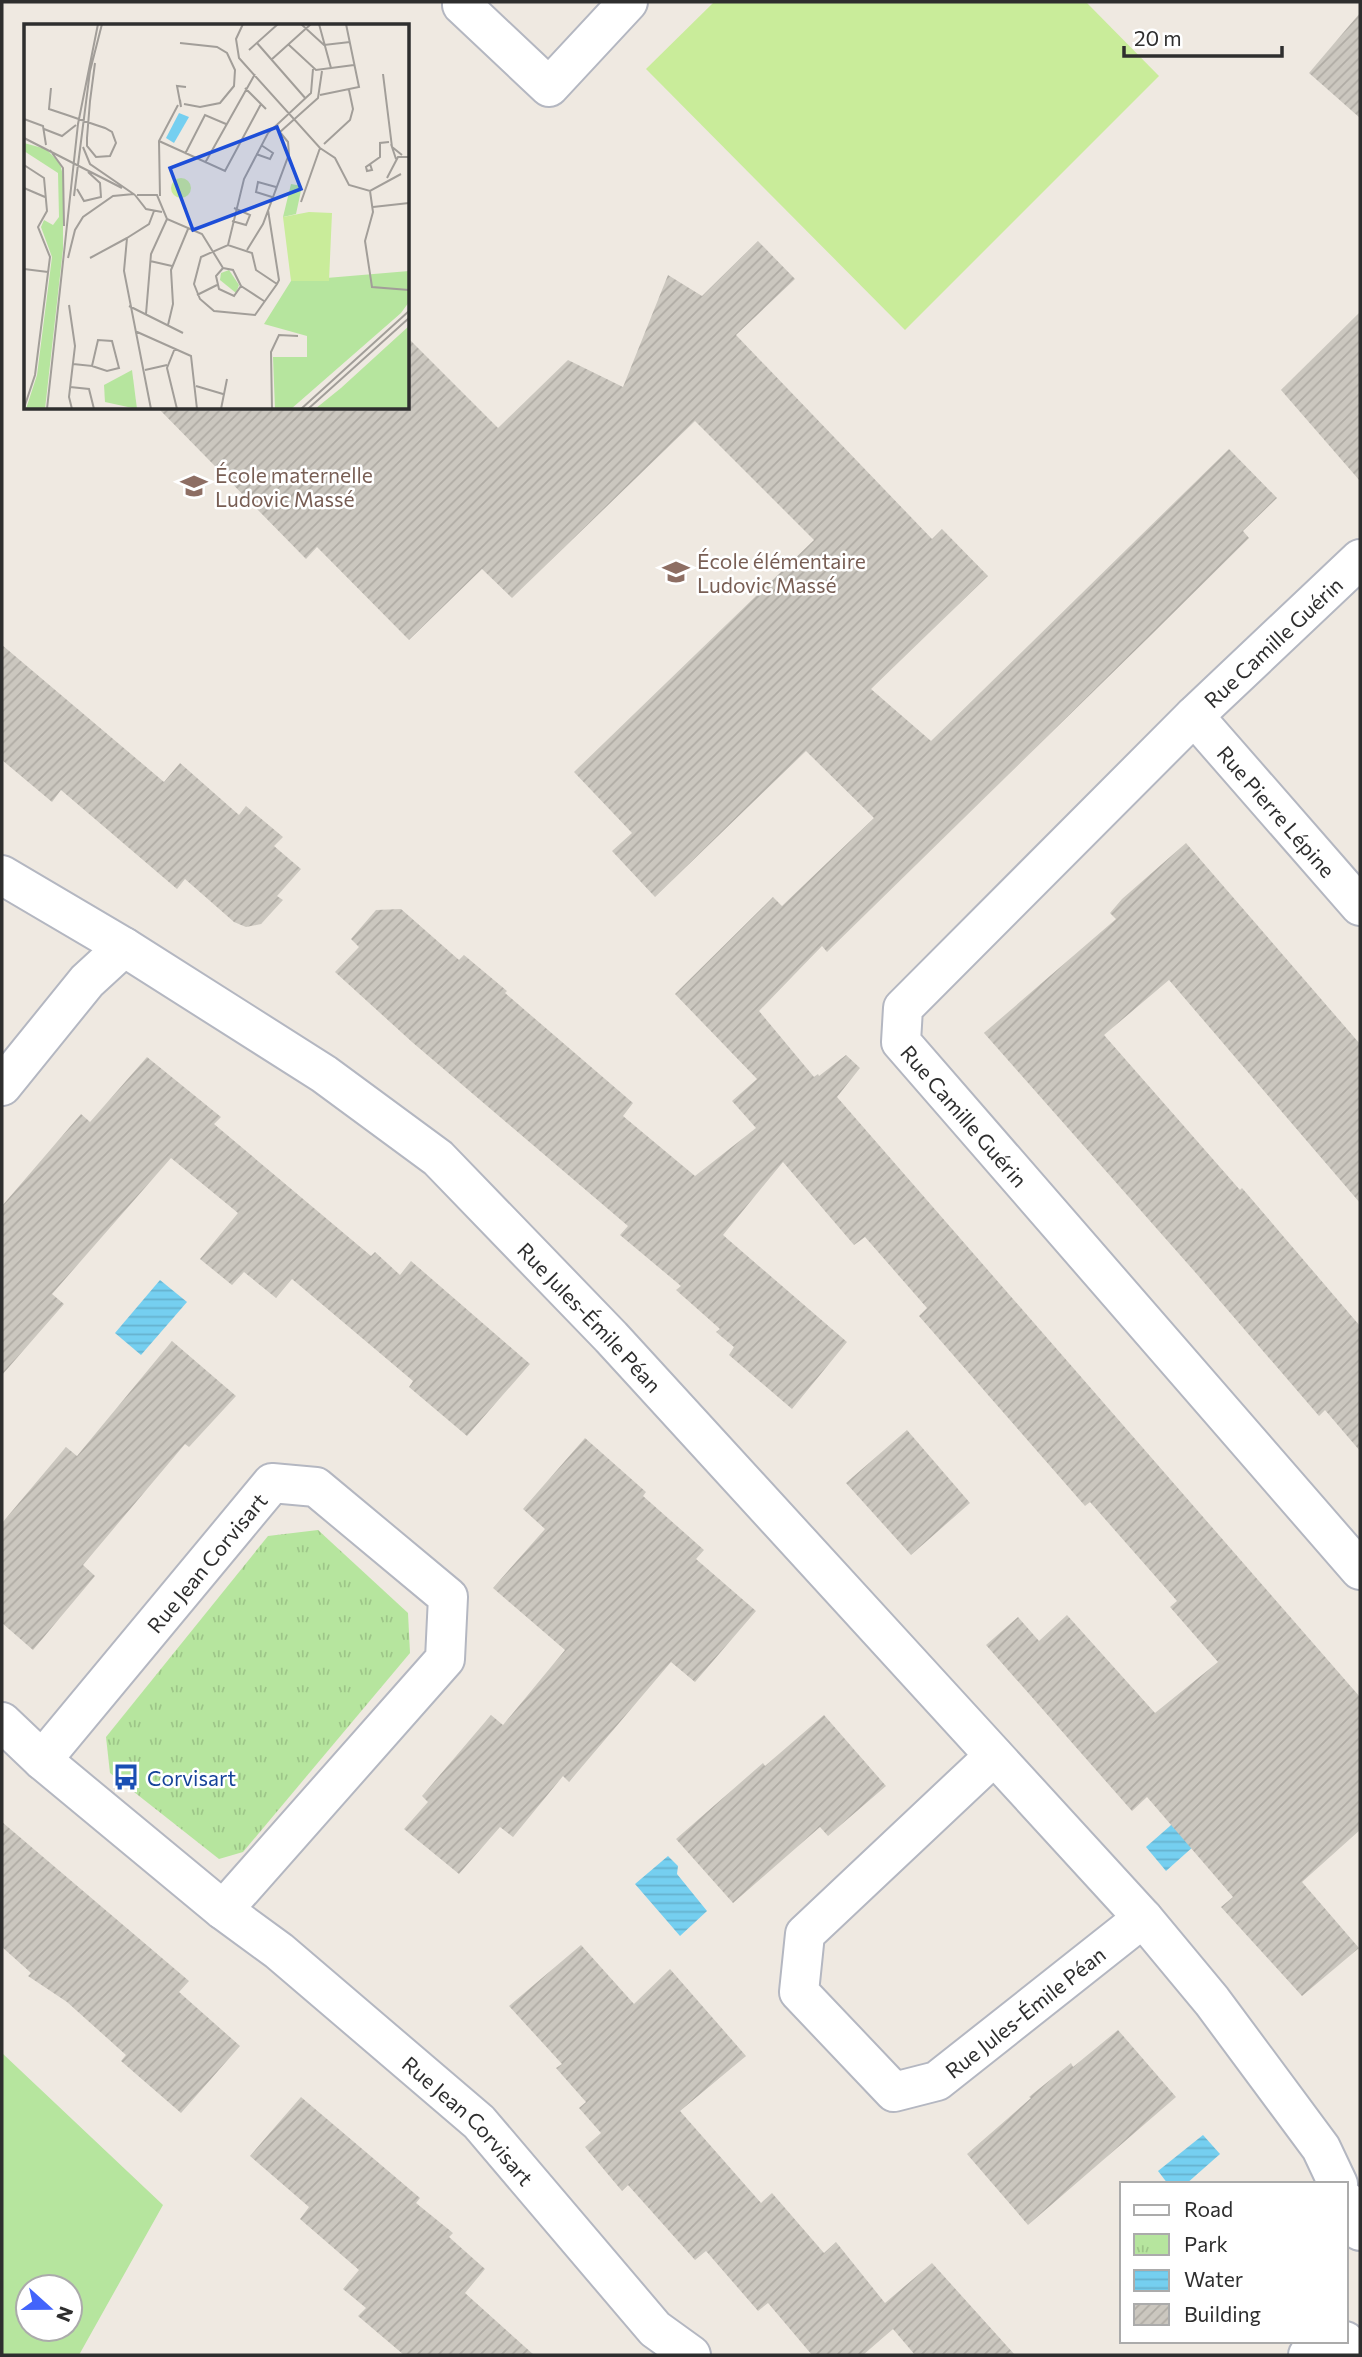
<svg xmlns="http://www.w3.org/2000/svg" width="1362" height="2357" font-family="Commissioner,sans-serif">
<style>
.grass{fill:#b6e59e;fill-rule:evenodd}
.park{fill:url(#park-tufts)}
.pitch{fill:#c9ec9a}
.water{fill:url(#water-rules)}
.building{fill:url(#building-hatch)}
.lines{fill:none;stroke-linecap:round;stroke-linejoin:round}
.minor-casing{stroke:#b4b7c1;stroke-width:42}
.minor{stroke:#fff;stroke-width:38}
.labels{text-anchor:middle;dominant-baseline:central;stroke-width:5;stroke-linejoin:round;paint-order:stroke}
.education-label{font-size:21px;fill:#785e54;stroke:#fff;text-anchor:start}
.street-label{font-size:21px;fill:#2e2e2e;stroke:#fff}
.transit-label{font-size:21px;fill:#164399;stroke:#fff;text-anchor:start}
.inset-road{fill:none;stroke:#a29e99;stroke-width:2}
.view{fill:#1d4ed8;fill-opacity:0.15;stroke:#1d4ed8;stroke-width:3.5}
.inset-edge{fill:none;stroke:#2e2e2e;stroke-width:3.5}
</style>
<defs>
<pattern id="park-tufts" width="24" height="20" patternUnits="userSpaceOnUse" patternTransform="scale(1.75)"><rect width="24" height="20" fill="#b6e59e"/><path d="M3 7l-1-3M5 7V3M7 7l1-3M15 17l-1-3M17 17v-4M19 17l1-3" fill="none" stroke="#9dc588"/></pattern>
<pattern id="water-rules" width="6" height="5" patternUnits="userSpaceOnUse" patternTransform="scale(1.75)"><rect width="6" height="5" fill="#75cff0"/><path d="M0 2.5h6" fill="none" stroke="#66b2ce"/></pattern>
<pattern id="building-hatch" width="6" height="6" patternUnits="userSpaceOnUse" patternTransform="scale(1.75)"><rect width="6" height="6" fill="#cbc7bf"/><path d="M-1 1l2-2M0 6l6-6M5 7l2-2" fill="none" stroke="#afaba4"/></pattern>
</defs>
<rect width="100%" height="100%" fill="#efe9e1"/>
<!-- grass -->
<path class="grass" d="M 2,2053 L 163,2205 L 79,2355 L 2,2355 ZM 28,2287 L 70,2287 L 70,2329 L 28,2329 Z"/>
<!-- park -->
<polygon class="park" points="318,1530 408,1613 410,1653 243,1852 219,1859 110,1773 106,1737 268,1536"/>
<!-- pitch -->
<polygon class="pitch" points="714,2 1086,2 1159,76 905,330 646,69"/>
<!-- water -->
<g class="water">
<polygon points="160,1280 187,1302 141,1355 115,1333"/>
<polygon points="1194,1805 1213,1829 1166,1871 1146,1847"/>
<polygon points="668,1856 678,1866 677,1874 707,1911 680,1936 635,1884"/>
<polygon points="1203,2135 1220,2154 1186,2184 1168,2184 1158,2171"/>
</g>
<!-- building -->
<g class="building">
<polygon points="1360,13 1360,118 1309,73"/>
<polygon points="758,241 795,279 736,335 932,539 942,529 988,576 871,689 931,741 1229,449 1277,498 1243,531 1249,538 1147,639 827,952 822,946 759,1011 814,1077 818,1074 819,1076 846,1055 860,1068 837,1097 1360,1697 1360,1830 1302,1882 1359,1948 1302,1996 1221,1907 1233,1897 1147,1797 1132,1811 986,1645 1018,1617 1039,1641 1067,1615 1155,1713 1218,1662 1170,1607 1177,1601 1090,1502 1085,1506 919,1316 927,1308 865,1237 854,1245 783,1162 723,1235 847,1342 792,1409 729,1355 734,1347 716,1332 720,1329 676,1290 681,1286 620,1235 628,1226 412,1042 335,972 359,947 351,939 376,910 401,909 459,960 464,955 507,991 505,993 633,1103 623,1116 695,1176 756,1128 732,1101 757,1079 675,994 773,897 782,906 874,818 806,751 655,897 612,851 632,833 574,772 814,540 695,421 512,598 482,569 409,640 317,547 306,559 158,408 408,408 408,338 498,428 568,360 623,387 668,275 702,296"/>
<polygon points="1360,312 1360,481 1281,390"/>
<polygon points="2,645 164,782 180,763 239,815 246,806 283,837 274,846 301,869 277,896 283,900 261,924 246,927 234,922 185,879 177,889 61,790 52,802 2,760"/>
<polygon points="1186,843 1360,1044 1360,1203 1169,980 1104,1035 1240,1190 1242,1188 1360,1326 1360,1451 1325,1410 1319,1416 1195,1272 984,1033 1116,919 1110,913 1122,899"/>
<polygon points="147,1057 221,1117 214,1124 371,1256 375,1252 400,1275 411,1261 530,1364 467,1436 409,1387 413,1381 292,1279 276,1298 244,1272 232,1285 200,1259 238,1213 171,1158 52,1294 64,1304 2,1375 2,1206 81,1114 90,1122"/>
<polygon points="172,1341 236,1396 189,1447 185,1444 83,1565 95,1576 33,1650 2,1623 2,1523 66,1447 77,1456"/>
<polygon points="907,1430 970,1503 911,1555 846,1483"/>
<polygon points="585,1438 646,1492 643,1496 704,1550 696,1559 756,1611 695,1682 671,1662 569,1782 563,1776 513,1837 500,1827 459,1874 404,1829 428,1802 422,1796 491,1715 503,1725 565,1650 493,1588 545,1529 523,1509"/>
<polygon points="824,1715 886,1786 828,1836 820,1827 733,1903 676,1839 763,1763 765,1766"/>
<polygon points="2,1822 189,1981 179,1992 240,2046 181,2113 121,2061 126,2055 67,2002 28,1976 31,1973 2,1947"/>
<polygon points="581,1945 634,2004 670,1969 746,2056 680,2111 761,2203 772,2193 824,2253 836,2242 885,2303 932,2263 1015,2355 915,2355 893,2329 863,2355 812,2355 768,2303 758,2311 706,2251 695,2260 628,2185 622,2191 585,2147 601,2133 579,2108 586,2102 556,2068 562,2064 509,2006"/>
<polygon points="1118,2030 1176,2097 1028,2225 967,2154 1031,2098 1029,2097 1071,2063 1073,2067"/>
<polygon points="301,2097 420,2198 416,2203 453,2233 449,2237 485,2269 465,2293 534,2355 404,2355 358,2316 366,2308 343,2289 359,2270 300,2219 309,2207 250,2156"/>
</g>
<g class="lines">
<!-- minor casing -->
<g class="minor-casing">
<g id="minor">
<polyline points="466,2 462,5 549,87 628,2"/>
<path id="s1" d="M 1360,559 L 1194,716 L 903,1008 L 901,1042 L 1360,1570"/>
<path id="s2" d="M 1194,716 L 1360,906"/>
<path id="s3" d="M 2,875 L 124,947 L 324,1074 L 438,1158 L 611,1337 L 1143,1918 L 1212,2001 L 1321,2148 L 1338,2184"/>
<polyline points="2,1086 87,981 124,947"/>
<path id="s4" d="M 2,1722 L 42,1760 L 223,1910 L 279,1951 L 479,2122 L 655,2329 L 691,2355"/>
<path id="s5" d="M 994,1756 L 805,1934 L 799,1992 L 894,2092 L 937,2081 L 1143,1918"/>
<path id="s6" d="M 42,1760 L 272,1483 L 316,1487 L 448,1597 L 445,1659 L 223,1910"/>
<polyline points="1346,2201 1360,2231"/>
<polyline points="1308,2355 1345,2341"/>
</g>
</g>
<!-- minor -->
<use href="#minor" class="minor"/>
</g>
<!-- icons -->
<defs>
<g id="school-bare" transform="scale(2.1)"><path d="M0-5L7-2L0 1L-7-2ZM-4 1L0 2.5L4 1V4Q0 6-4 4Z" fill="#8d6e63" stroke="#fff" stroke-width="2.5" paint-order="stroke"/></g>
<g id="bus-bare" transform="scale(2.1)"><path d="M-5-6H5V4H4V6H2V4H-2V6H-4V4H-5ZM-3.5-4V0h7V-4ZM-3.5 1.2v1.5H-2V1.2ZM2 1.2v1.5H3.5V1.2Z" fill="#1a4fb4" stroke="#fff" stroke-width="2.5" paint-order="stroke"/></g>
</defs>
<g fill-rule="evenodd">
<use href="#school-bare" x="194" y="486"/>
<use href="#school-bare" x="676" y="572"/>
<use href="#bus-bare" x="126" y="1777"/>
</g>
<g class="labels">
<!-- education labels -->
<g class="education-label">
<text x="215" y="474">École maternelle<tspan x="215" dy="24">Ludovic Massé</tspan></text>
<text x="697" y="560">École élémentaire<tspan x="697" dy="24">Ludovic Massé</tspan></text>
</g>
<!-- street labels -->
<g class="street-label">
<text transform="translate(1273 642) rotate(-43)">Rue Camille Guérin</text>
<text stroke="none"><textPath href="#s2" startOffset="126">Rue Pierre Lépine</textPath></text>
<text stroke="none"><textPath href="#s1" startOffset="772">Rue Camille Guérin</textPath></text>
<text stroke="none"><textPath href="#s3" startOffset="740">Rue Jules-Émile Péan</textPath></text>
<text stroke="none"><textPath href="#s6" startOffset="257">Rue Jean Corvisart</textPath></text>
<text stroke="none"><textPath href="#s5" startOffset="612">Rue Jules-Émile Péan</textPath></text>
<text stroke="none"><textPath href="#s4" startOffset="614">Rue Jean Corvisart</textPath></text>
</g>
<!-- transit labels -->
<g class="transit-label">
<text x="147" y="1777">Corvisart</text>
</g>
</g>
<!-- overview -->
<g transform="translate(24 24)">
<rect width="385" height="385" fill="#efe9e1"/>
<path d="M 0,119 L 22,125 L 36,139 L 39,152 L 39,225 L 21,385 L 2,385 L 13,351 L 28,233 L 17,203 L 20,196 L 29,201 L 35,193 L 34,149 L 0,127 ZM 267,160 L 278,162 L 272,190 L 259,193 ZM 385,247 L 385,278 L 377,289 L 267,385 L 251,385 L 249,333 L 283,333 L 283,312 L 240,300 L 267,257 ZM 385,302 L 385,385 L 291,385 L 317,364 Z" fill="#b6e59e"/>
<path d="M 108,346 L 113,385 L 81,378 L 80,361 Z" fill="#b6e59e"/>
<path d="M 205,246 L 215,261 L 212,269 L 196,256 L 197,249 Z" fill="#b6e59e"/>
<path d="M147 164a10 10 0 1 1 20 0a10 10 0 1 1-20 0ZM 285,188 L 308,189 L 305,257 L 267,257 L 259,193 Z" fill="#c9ec9a"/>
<path d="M 155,89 L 165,93 L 150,119 L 142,114 Z" fill="#75cff0"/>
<path class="inset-road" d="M 219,0 L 212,15 L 215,34 L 296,124 L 311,134 L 325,161 L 346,167 L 377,150M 277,0 L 300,21 L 326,18M 295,0 L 307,44M 156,19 L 193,23 L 203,29 L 211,46 L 210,62 L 196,79 L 176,83 L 160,80M 233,19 L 282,75M 265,21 L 292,46 L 330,41M 225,26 L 254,0M 247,36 L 287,0M 359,50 L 368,123M 27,64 L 25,85 L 43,91 L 72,101 L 81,104 L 88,108 L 92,119 L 86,132 L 72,133 L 63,122 L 63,114 L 66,77 L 71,39M 221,64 L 242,85M 296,71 L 335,63 L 322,0M 156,76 L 157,83 L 153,62 L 162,63M 0,95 L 19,102 L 22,121M 20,105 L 38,112 L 52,101M 256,108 L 294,74 L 298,47M 0,114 L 98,164M 135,117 L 201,147 L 237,80M 300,120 L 326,96 L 329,85 L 325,66M 59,123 L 66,140 L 111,171M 26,126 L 39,144 L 40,202M 161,130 L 181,91 L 202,100M 232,130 L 246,135 L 249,129 L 237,121M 372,135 L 368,123 L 378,131M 181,139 L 231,50M 346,140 L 348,146 L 343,147 L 342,143 L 356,133 L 356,119 L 365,118M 0,141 L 20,154 L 23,187 L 14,203 L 26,233 L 11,351 L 0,384M 363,154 L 374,133 L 385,133M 0,164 L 21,173M 53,165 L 60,177 L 77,173 L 76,159 L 64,148M 346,167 L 349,188 L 341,217 L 348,263 L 385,266M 111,171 L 122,185 L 138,188M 113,171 L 133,171 L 143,195 L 178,210 L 199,244M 50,172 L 66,47 L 78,0M 136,172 L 135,117 L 154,81M 248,173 L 232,168 L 234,158 L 252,163M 277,178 L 296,124M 349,183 L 385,179M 244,186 L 255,256 L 253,260 L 231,291 L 190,287 L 176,275 L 170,260 L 177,233 L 204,221 L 228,229 L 232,246 L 253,260M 208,197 L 222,201 L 226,191 L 210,184M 0,208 L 0,237M 204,221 L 220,155 L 244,109 L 287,69 L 289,45M 223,226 L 239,200 L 265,130 L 264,118 L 251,102M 44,234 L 51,206 L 59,193 L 89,172 L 110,170M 66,234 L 103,214M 126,237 L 148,242M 199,244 L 192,252 L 195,265 L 210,272 L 217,262M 199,244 L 209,246 L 217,262M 0,245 L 24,248M 217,262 L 240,277M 173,271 L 193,261M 45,281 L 51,322 L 45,373 L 48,385M 105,282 L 159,309M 122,290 L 127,230 L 143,195M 144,301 L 149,280 L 147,246 L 164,205M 111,307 L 167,332 L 173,385M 151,324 L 143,344 L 153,385M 49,340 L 68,342 L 74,316 L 88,317 L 95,344 L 83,347 L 68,342M 121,346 L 143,341M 172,362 L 199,370M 46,363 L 65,365 L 70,385M 23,385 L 54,100 L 74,0M 127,385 L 100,247 L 103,214 L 125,200 L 130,187M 197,385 L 203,355M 248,385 L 247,328 L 255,311 L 274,312M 277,385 L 385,287M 284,385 L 385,294"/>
<path class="view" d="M 253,103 L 277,165 L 169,206 L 146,144 Z"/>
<rect width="385" height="385" class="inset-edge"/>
</g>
<!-- border -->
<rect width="1362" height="2357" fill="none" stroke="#2e2e2e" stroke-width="7"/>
<!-- legend -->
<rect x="1120" y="2182" width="228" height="161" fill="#ffffff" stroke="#ababab" stroke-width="2"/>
<rect x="1134" y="2205" width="35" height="10" fill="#ffffff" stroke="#ababab" stroke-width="2"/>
<text x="1184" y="2217" font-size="21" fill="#2e2e2e">Road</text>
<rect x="1134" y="2234" width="35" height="21" fill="url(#park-tufts)" stroke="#ababab" stroke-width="2"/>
<text x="1184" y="2252" font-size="21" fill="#2e2e2e">Park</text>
<rect x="1134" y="2270" width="35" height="21" fill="url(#water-rules)" stroke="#ababab" stroke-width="2"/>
<text x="1184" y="2287" font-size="21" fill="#2e2e2e">Water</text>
<rect x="1134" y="2304" width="35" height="21" fill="url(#building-hatch)" stroke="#ababab" stroke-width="2"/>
<text x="1184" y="2322" font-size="21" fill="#2e2e2e">Building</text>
<!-- north arrow -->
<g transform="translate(49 2308) rotate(111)"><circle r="33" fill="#ffffff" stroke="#ababab" stroke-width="2"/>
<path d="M0-5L12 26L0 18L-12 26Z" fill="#4264fb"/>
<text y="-10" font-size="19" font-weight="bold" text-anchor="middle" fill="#2e2e2e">N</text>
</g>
<!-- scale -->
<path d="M1124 46v10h158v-10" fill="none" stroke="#2e2e2e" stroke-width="3.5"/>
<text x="1134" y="46" font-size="21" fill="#2e2e2e" stroke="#ffffff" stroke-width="5" paint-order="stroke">20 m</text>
</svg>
